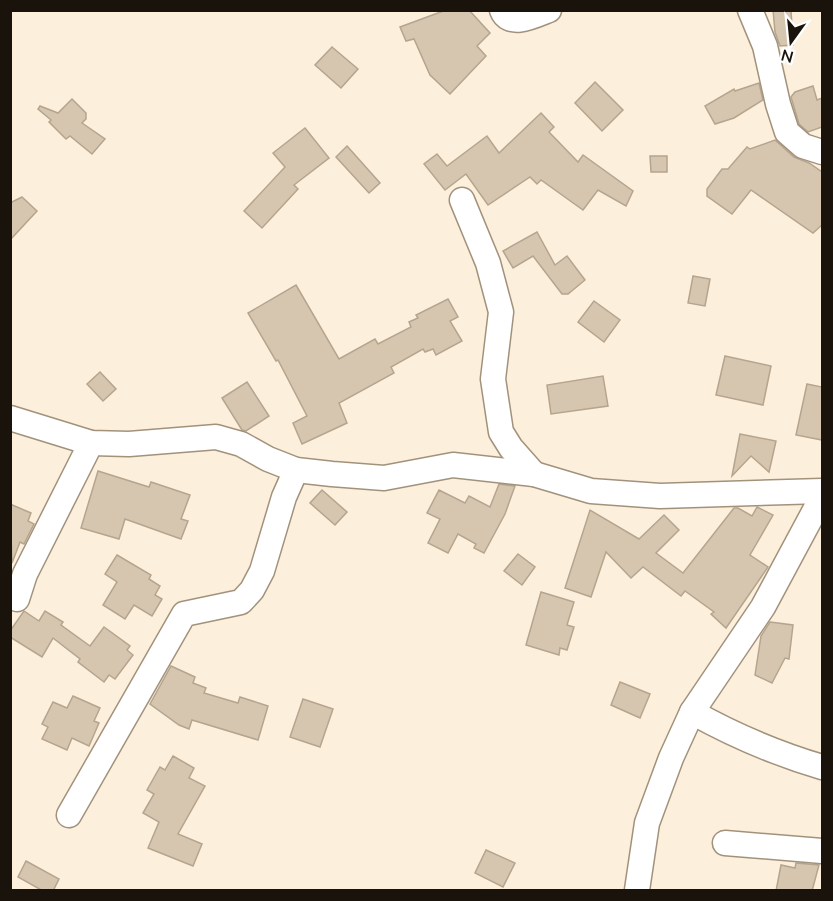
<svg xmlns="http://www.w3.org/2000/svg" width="833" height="901" font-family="'Nunito Sans',sans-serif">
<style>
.building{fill:#d6c6af;stroke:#b5a58f;stroke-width:1.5}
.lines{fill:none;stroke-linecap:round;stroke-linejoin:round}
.minor-casing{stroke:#a2927c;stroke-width:27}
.minor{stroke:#fff;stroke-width:24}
</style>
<rect width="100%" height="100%" fill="#fcefdc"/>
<!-- building -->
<g class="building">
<polygon points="446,10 469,10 490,33 477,46 486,56 450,94 430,75 414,39 406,41 400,27"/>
<polygon points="773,10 791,10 793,45 780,46 775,32"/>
<polygon points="332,47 358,69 341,88 315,65"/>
<polygon points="595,82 623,110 602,131 575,103"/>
<polygon points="759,83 763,100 734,118 715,124 705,106 734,89 735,91"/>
<polygon points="813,86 817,100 822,98 822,127 808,132 799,124 791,97 795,92"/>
<polygon points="72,99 86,113 86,119 82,123 105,139 92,154 70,136 66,139 49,122 51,120 38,109 40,106 58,113"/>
<polygon points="541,113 554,127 549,132 578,162 583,155 633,191 626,206 598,190 583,210 541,180 537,184 530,177 488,205 466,174 445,190 424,164 437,154 447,166 487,136 499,153"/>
<polygon points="305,128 329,158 294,185 298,189 262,228 244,211 285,167 273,153"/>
<polygon points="775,140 794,157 809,163 822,172 822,225 813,233 751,190 732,214 707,196 707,189 722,169 728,169 747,147 750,149"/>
<polygon points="347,146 380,183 369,193 336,157"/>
<polygon points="650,156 667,156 667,172 651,172"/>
<polygon points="22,197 37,211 10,240 10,203"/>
<polygon points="537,232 555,265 567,256 585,280 568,294 562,294 533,256 513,268 503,251"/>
<polygon points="693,276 710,279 705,306 688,303"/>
<polygon points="296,285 339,359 375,339 378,344 411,327 409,322 418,318 416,315 448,299 458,317 450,321 462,341 436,355 433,349 425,352 423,349 391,367 394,373 339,403 347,423 302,444 293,423 307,416 278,360 276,361 248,313"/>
<polygon points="594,301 620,320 604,342 578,322"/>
<polygon points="725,356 771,366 763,405 716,395"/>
<polygon points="100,372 116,389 103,401 87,384"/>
<polygon points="603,376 608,406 551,414 547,385"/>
<polygon points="247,382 269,416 246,431 242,430 222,398"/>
<polygon points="807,384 822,387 822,440 796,435"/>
<polygon points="740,434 776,441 769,472 751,456 732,476"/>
<polygon points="98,471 149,487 151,482 190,495 181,519 188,521 181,539 125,519 119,539 81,528"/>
<polygon points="499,484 515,486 505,514 484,553 474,548 476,544 458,534 448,553 428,543 440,519 427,513 439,490 465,503 469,496 490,507"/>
<polygon points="322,490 347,512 335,525 310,503"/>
<polygon points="10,504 31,513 28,521 34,524 24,544 20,542 12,563"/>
<polygon points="757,507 773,515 750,555 768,567 726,628 711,614 714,612 685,591 681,596 643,567 631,578 606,552 591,597 565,588 590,510 639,539 664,515 679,530 656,553 683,573 734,508 738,508 752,516"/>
<polygon points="518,554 535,567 522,585 504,571"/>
<polygon points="117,555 151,575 149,579 160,586 155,595 162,599 152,616 134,605 125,619 103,605 117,582 105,574"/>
<polygon points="541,592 574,602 567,625 574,627 567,650 560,648 559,655 526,645"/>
<polygon points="24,611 39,621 45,611 63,622 61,625 90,646 104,627 130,646 127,650 133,655 115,679 109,675 104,682 78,662 80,659 53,638 42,657 10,637 10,631"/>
<polygon points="770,622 793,625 789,659 785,658 772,683 755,675 761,636"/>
<polygon points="171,666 195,677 193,683 206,688 204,693 238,703 240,697 268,706 258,740 192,720 189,729 179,725 150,704"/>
<polygon points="620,682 650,694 640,718 611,705"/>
<polygon points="73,696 100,708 94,721 99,723 89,746 72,738 67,750 42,739 48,727 42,724 53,702 67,708"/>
<polygon points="303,699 333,709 320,747 290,737"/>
<polygon points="173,756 194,768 189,778 205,786 178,834 202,844 193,866 148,848 159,822 143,813 154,794 147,790 160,767 165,770"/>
<polygon points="486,850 515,863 503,887 475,873"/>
<polygon points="26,861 59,879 53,891 43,891 18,877"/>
<polygon points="796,863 819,865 812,891 776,891 781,865 795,868"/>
</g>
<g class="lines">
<!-- minor casing -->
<g class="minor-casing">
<g id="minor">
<path d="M 502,10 C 509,29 536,15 549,10"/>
<polyline points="750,10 765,46 778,104 787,132 803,146 822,152"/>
<polyline points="462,200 488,263 501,312 493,379 501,432 511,448 534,474"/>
<polyline points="10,418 91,443 129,444 216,437 241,444 268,459 296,470 332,474 384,478 453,465 534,474 591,491 660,496 822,491"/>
<polyline points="17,599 25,574 91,443"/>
<path d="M 692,712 C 733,735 778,754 822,767"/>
<polyline points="69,815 184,614 241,602 252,590 262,571 284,497 296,470"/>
<polyline points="725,843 822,851"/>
<polyline points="637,890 647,823 671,758 692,712 763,607 822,497"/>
</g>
</g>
<!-- minor -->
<use href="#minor" class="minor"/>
</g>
<!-- border -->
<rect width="833" height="901" fill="none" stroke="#19130b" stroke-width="24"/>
<!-- north arrow -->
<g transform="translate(791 42) rotate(195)" stroke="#ffffff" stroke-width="4.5" paint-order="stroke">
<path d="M0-4.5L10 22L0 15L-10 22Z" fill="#19130b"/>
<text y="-9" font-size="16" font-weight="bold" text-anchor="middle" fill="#19130b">N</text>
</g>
</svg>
